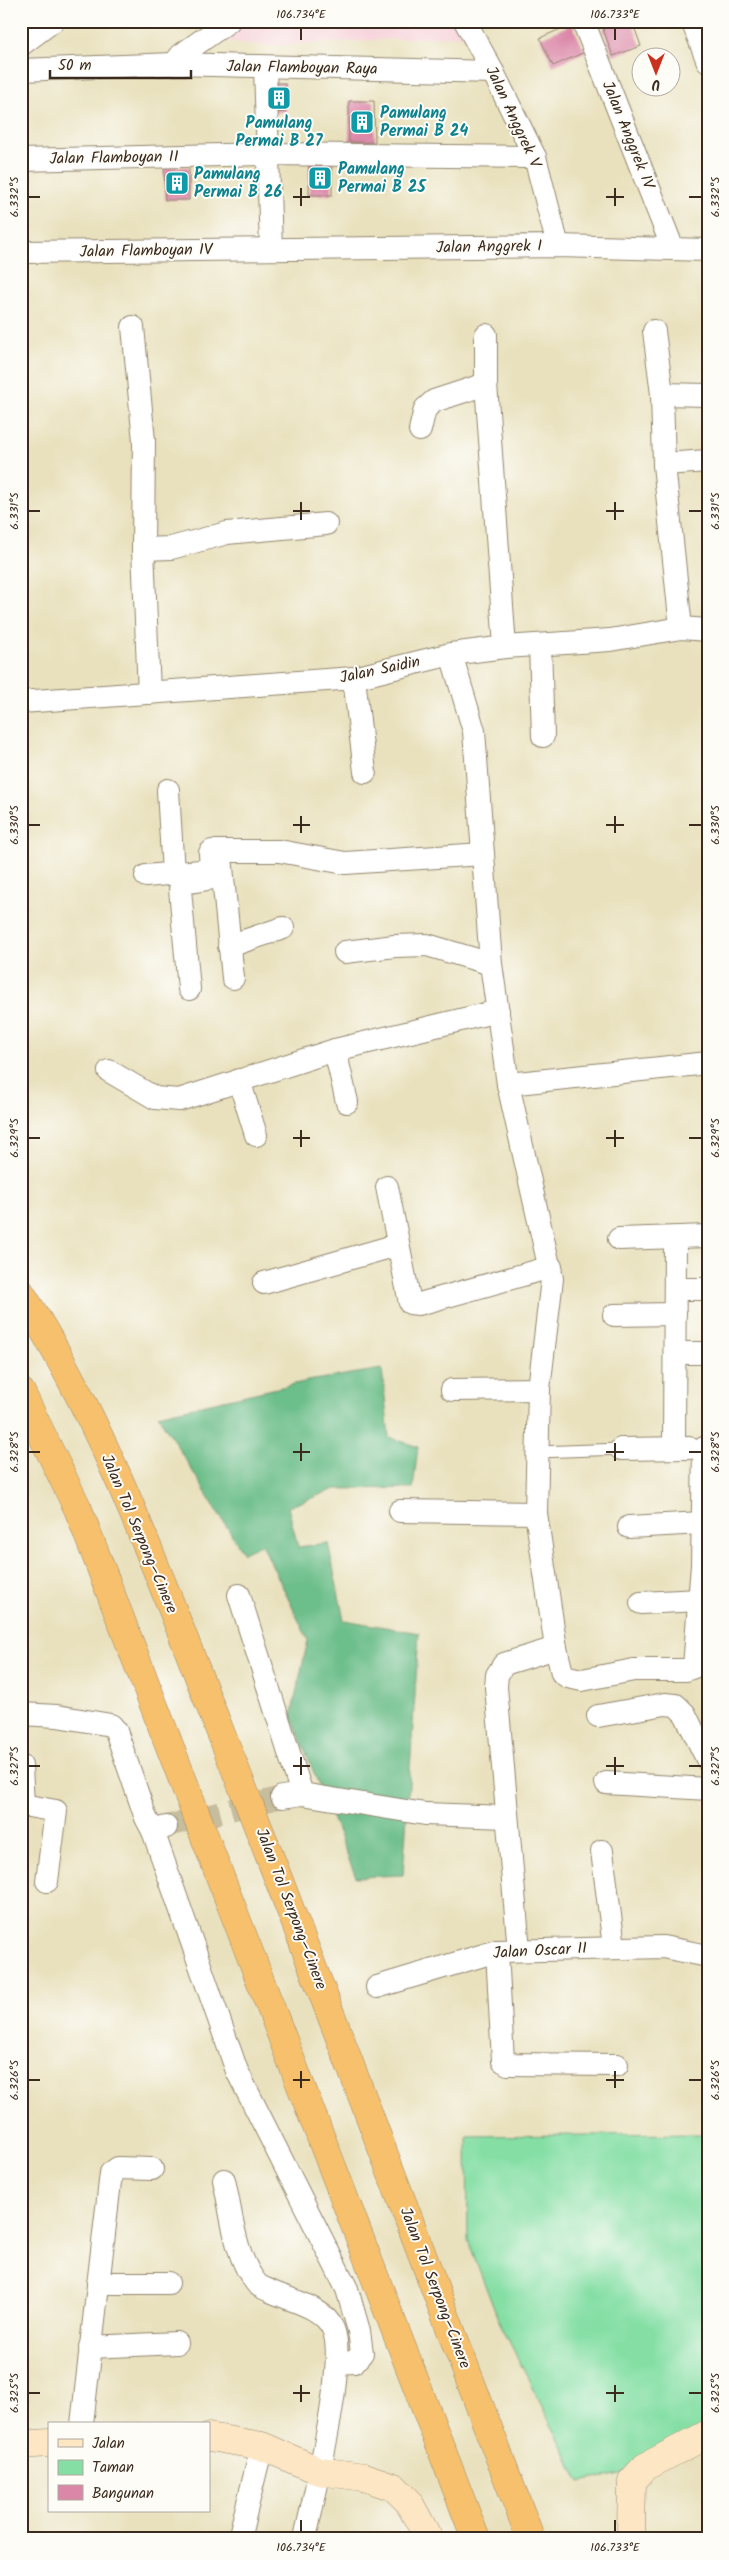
<svg xmlns="http://www.w3.org/2000/svg" width="729" height="2560" font-family="Kalam,sans-serif">
<style>
.built{fill:#f6cfd8}
.green{fill:#85dfa5;stroke:#608462}
.forest{fill:#6cbe8a;stroke:#547454}
.building{fill:#db87a8}
.lines{fill:none;stroke-linecap:round;stroke-linejoin:round}
.street-tunnel{stroke:#c6bc9e;stroke-width:22;stroke-dasharray:22 11;stroke-linecap:butt}
.lane-casing{stroke:#92866e;stroke-width:13}
.street-casing{stroke:#92866e;stroke-width:24}
.secondary-casing{stroke:#92866e;stroke-width:29}
.highway-casing{stroke:#92866e;stroke-width:29}
.lane{stroke:#fff;stroke-width:11}
.street{stroke:#fff;stroke-width:22}
.secondary{stroke:#fce6c4;stroke-width:28}
.highway{stroke:#f7c06c;stroke-width:28}
.ticks{fill:none;stroke:#3b2a1e;stroke-width:2}
.labels{text-anchor:middle;dominant-baseline:central;stroke-width:4;stroke-linejoin:round;paint-order:stroke}
.street-label{font-size:16px;fill:#3b2a1e;stroke:#fdfcf7}
.culture-label{font-size:16px;font-weight:bold;fill:#0d838f;stroke:#fdfcf7;text-anchor:start}
.neatline{fill:none;stroke:#3b2a1e;stroke-width:2}
.ticks-label{font-size:12px;text-anchor:middle;fill:#3b2a1e}
</style>
<rect width="100%" height="100%" fill="#fdfcf7"/>
<filter id="ink" filterUnits="userSpaceOnUse"><feTurbulence type="fractalNoise" baseFrequency=".02" numOctaves="2"/><feDisplacementMap in="SourceGraphic" scale="10" xChannelSelector="R" yChannelSelector="G"/><feConvolveMatrix kernelMatrix="1 2 1 2 8 2 1 2 1" color-interpolation-filters="sRGB"/></filter>
<filter id="wash" filterUnits="userSpaceOnUse"><feTurbulence type="fractalNoise" baseFrequency=".0096" numOctaves="4" result="noise"/><feDisplacementMap in="SourceGraphic" scale="20" xChannelSelector="R" yChannelSelector="G"/><feGaussianBlur stdDeviation="1.12" result="paint"/><feColorMatrix in="noise" values="0 0 0 0 0 0 0 0 0 0 0 0 0 0 0 0 0 1.4 0 .05"/><feComposite in="paint" operator="in"/></filter>
<g filter="url(#wash)">
<rect width="100%" height="100%" fill="#e9e1be"/>
<!-- built -->
<polygon class="built" points="249,21 462,21 472,35 267,46 218,40"/>
<!-- green -->
<polygon class="green" points="708,2134 708,2433 641,2470 580,2482 498,2319 468,2240 467,2136"/>
<!-- forest -->
<polygon class="forest" points="382,1369 389,1437 418,1447 413,1488 335,1489 288,1507 298,1547 328,1543 344,1620 419,1633 403,1875 356,1877 291,1716 308,1640 262,1544 243,1553 158,1415 308,1381"/>
<g id="blocks">
<!-- building -->
<g class="building">
<polygon points="21,21 32,21 21,29"/>
<polygon points="623,21 632,21 641,46 613,56 603,29"/>
<polygon points="572,24 585,52 553,66 540,38"/>
<polygon points="271,83 285,83 286,112 272,113"/>
<polygon points="349,101 374,101 375,142 349,142"/>
<rect x="309" y="161" width="23" height="34"/>
<polygon points="164,167 189,167 189,200 165,200"/>
</g>
</g>
</g>
<g filter="url(#ink)">
<use href="#blocks" fill-opacity="0" stroke="#92866e" stroke-width="1"/>
<g class="lines">
<!-- street-tunnel -->
<polyline class="street-tunnel" points="167,1826 282,1797"/>
<!-- lane casing -->
<g class="lane-casing">
<polyline id="lane" points="538,1452 621,1449"/>
</g>
<!-- street casing -->
<g class="street-casing">
<g id="street">
<polyline points="465,21 493,72 535,157 558,246"/>
<polyline points="583,21 673,249"/>
<polyline points="692,21 708,62"/>
<polyline points="21,45 53,21"/>
<polyline points="174,64 181,55 229,21"/>
<polyline points="265,68 271,249"/>
<polyline points="21,70 174,64 493,72"/>
<polyline points="21,160 266,154 535,157"/>
<polyline points="21,252 558,246 708,250"/>
<polyline points="133,327 144,441 143,549 149,693"/>
<polyline points="654,331 662,394 664,464 681,628"/>
<polyline points="486,335 486,384 505,647"/>
<polyline points="662,394 708,395"/>
<polyline points="420,430 425,409 434,401 486,384"/>
<polyline points="664,464 708,461"/>
<polyline points="143,549 171,548 227,533 326,524"/>
<polyline points="540,645 543,736"/>
<polyline points="451,654 474,731 491,964 508,1084 552,1279 539,1389 536,1513 556,1648 562,1673 568,1677 582,1680 634,1670 686,1670 694,1667 702,1565 704,1448"/>
<polyline points="354,678 365,772"/>
<polyline points="21,702 354,678 451,654 505,647 610,640 681,628 708,630"/>
<polyline points="168,790 173,873"/>
<polyline points="226,852 221,857 233,978"/>
<polyline points="146,876 211,870 210,853 212,851 279,851 345,863 483,854"/>
<polyline points="229,946 283,928"/>
<polyline points="345,952 395,946 427,945 491,964"/>
<polyline points="189,989 180,889 184,883 208,879"/>
<polyline points="335,1050 347,1102"/>
<polyline points="109,1071 155,1098 179,1100 335,1050 498,1011"/>
<polyline points="239,1080 256,1135"/>
<polyline points="508,1084 708,1063"/>
<polyline points="387,1187 410,1303 419,1304 551,1267"/>
<polyline points="619,1239 708,1236"/>
<polyline points="264,1283 397,1245"/>
<polyline points="675,1289 708,1289"/>
<polyline points="614,1315 675,1314"/>
<polyline points="675,1353 708,1353"/>
<polyline points="452,1390 539,1389"/>
<polyline points="674,1448 675,1238"/>
<polyline points="621,1449 689,1448"/>
<polyline points="400,1511 536,1513"/>
<polyline points="629,1527 702,1523"/>
<polyline points="239,1595 302,1794"/>
<polyline points="641,1603 699,1600"/>
<polyline points="21,1714 57,1716 111,1725 116,1731 146,1818 153,1831 166,1827"/>
<polyline points="598,1716 665,1704 676,1705 685,1714 708,1761"/>
<polyline points="21,1766 23,1805 21,1805"/>
<polyline points="606,1783 708,1789"/>
<polyline points="282,1797 302,1794 425,1814 506,1817"/>
<polyline points="23,1805 56,1811 47,1881"/>
<polyline points="153,1831 237,2071 347,2289 359,2331 362,2353 354,2362 337,2363"/>
<polyline points="602,1851 614,1947"/>
<polyline points="519,1950 496,1687 497,1675 504,1664 556,1648"/>
<polyline points="497,1951 503,2061 508,2064 617,2065"/>
<polyline points="377,1987 497,1951 663,1947 708,1956"/>
<path d="M 224,2180 C 232,2214 234,2256 257,2284 C 260,2287 266,2289 270,2291 C 291,2301 323,2306 333,2329 C 348,2362 313,2499 305,2539"/>
<polyline points="98,2283 168,2283"/>
<polyline points="90,2347 177,2343"/>
<polyline points="82,2424 111,2173 118,2168 152,2169"/>
<polyline points="239,2539 262,2446"/>
</g>
</g>
<!-- secondary casing -->
<g class="secondary-casing">
<g id="secondary">
<polyline points="209,2437 262,2446 319,2471 364,2477 394,2487 408,2501 429,2539"/>
<polyline points="21,2445 49,2443"/>
<polyline points="633,2539 631,2532 632,2481 645,2467 708,2434"/>
</g>
</g>
<!-- highway casing -->
<g class="highway-casing">
<g id="highway">
<path d="M 21,1293 C 108,1429 163,1587 222,1736 C 329,2002 427,2272 531,2539"/>
<polyline points="21,1392 78,1509 476,2539"/>
</g>
</g>
<!-- lane -->
<use href="#lane" class="lane"/>
<!-- street -->
<use href="#street" class="street"/>
<!-- secondary -->
<use href="#secondary" class="secondary"/>
<!-- highway -->
<use href="#highway" class="highway"/>
</g>
</g>
<!-- ticks -->
<path class="ticks" d="M 301,28 L 301,40M 615,28 L 615,40M 301,188 L 301,206M 615,188 L 615,206M 28,197 L 40,197M 293,197 L 310,197M 606,197 L 624,197M 689,197 L 702,197M 301,502 L 301,520M 615,502 L 615,520M 28,511 L 40,511M 293,511 L 310,511M 606,511 L 624,511M 689,511 L 702,511M 301,816 L 301,833M 615,816 L 615,833M 28,825 L 40,825M 293,825 L 310,825M 606,825 L 624,825M 689,825 L 702,825M 301,1130 L 301,1147M 615,1130 L 615,1147M 28,1138 L 40,1138M 293,1138 L 310,1138M 606,1138 L 624,1138M 689,1138 L 702,1138M 301,1443 L 301,1461M 615,1443 L 615,1461M 28,1452 L 40,1452M 293,1452 L 310,1452M 606,1452 L 624,1452M 689,1452 L 702,1452M 301,1757 L 301,1775M 615,1757 L 615,1775M 28,1766 L 40,1766M 293,1766 L 310,1766M 606,1766 L 624,1766M 689,1766 L 702,1766M 301,2071 L 301,2088M 615,2071 L 615,2088M 28,2080 L 40,2080M 293,2080 L 310,2080M 606,2080 L 624,2080M 689,2080 L 702,2080M 301,2385 L 301,2402M 615,2385 L 615,2402M 28,2393 L 40,2393M 293,2393 L 310,2393M 606,2393 L 624,2393M 689,2393 L 702,2393M 301,2520 L 301,2532M 615,2520 L 615,2532"/>
<!-- icons -->
<defs>
<g id="building-square" transform="scale(1.25)"><rect x="-9" y="-9" width="18" height="18" rx="4" fill="#0f9aa8" stroke="#fdfcf7"/><path d="M-4-6H4V6H1V3H-1V6H-4ZM-2.5-4.3h1.7v1.8h-1.7ZM.8-4.3h1.7v1.8H.8ZM-2.5-1h1.7V.8h-1.7ZM.8-1h1.7V.8H.8Z" fill="#fff"/></g>
</defs>
<g fill-rule="evenodd">
<use href="#building-square" x="279" y="98"/>
<use href="#building-square" x="362" y="122"/>
<use href="#building-square" x="320" y="178"/>
<use href="#building-square" x="177" y="183"/>
</g>
<g class="labels">
<!-- street labels -->
<g class="street-label">
<text transform="translate(302 68) rotate(1)">Jalan Flamboyan Raya</text>
<text transform="translate(513 117) rotate(65)">Jalan Anggrek V</text>
<text transform="translate(628 135) rotate(68)">Jalan Anggrek IV</text>
<text transform="translate(114 158) rotate(-1)">Jalan Flamboyan II</text>
<text transform="translate(489 247) rotate(-1)">Jalan Anggrek I</text>
<text transform="translate(146 251) rotate(-1)">Jalan Flamboyan IV</text>
<text transform="translate(380 670) rotate(-12)">Jalan Saidin</text>
<text transform="translate(139 1534) rotate(67)">Jalan Tol Serpong–Cinere</text>
<text transform="translate(291 1909) rotate(69)">Jalan Tol Serpong–Cinere</text>
<text transform="translate(540 1951) rotate(-3)">Jalan Oscar II</text>
<text transform="translate(435 2288) rotate(69)">Jalan Tol Serpong–Cinere</text>
</g>
<!-- culture labels -->
<g class="culture-label">
<text x="380" y="113">Pamulang<tspan x="380" dy="18">Permai B 24</tspan></text>
<text x="279" y="123" text-anchor="middle">Pamulang<tspan x="279" dy="18">Permai B 27</tspan></text>
<text x="338" y="169">Pamulang<tspan x="338" dy="18">Permai B 25</tspan></text>
<text x="194" y="174">Pamulang<tspan x="194" dy="18">Permai B 26</tspan></text>
</g>
</g>
<!-- margin -->
<rect width="729" height="2560" fill="none" stroke="#fdfcf7" stroke-width="55"/>
<!-- legend -->
<rect x="48" y="2422" width="162" height="90" fill="#fdfcf7" stroke="#afa8a0"/>
<rect x="58" y="2439" width="25" height="8" fill="#fce6c4" stroke="#afa8a0"/>
<text x="92" y="2448" font-size="15" fill="#3b2a1e">Jalan</text>
<rect x="58" y="2460" width="25" height="15" fill="#85dfa5" stroke="#afa8a0"/>
<text x="92" y="2472" font-size="15" fill="#3b2a1e">Taman</text>
<rect x="58" y="2485" width="25" height="15" fill="#db87a8" stroke="#afa8a0"/>
<text x="92" y="2498" font-size="15" fill="#3b2a1e">Bangunan</text>
<!-- north arrow -->
<g transform="translate(656 72) rotate(180)"><circle r="24" fill="#fdfcf7" stroke="#afa8a0"/>
<path d="M0-4L9 19L0 12L-9 19Z" fill="#c8321e"/>
<text y="-8" font-size="14" font-weight="bold" text-anchor="middle" fill="#3b2a1e">U</text>
</g>
<!-- scale -->
<path d="M50 70v8h141v-8" fill="none" stroke="#3b2a1e" stroke-width="2.5"/>
<text x="58" y="70" font-size="15" fill="#3b2a1e" stroke="#fdfcf7" stroke-width="4" paint-order="stroke">50 m</text>
<rect x="28" y="28" width="674" height="2504" class="neatline"/>
<g class="ticks-label">
<text x="301" y="18">106.734°E</text>
<text x="615" y="18">106.733°E</text>
<text transform="translate(715 197) rotate(-90)" y="4">6.332°S</text>
<text transform="translate(14 197) rotate(-90)" y="4">6.332°S</text>
<text transform="translate(715 511) rotate(-90)" y="4">6.331°S</text>
<text transform="translate(14 511) rotate(-90)" y="4">6.331°S</text>
<text transform="translate(14 825) rotate(-90)" y="4">6.330°S</text>
<text transform="translate(715 825) rotate(-90)" y="4">6.330°S</text>
<text transform="translate(14 1138) rotate(-90)" y="4">6.329°S</text>
<text transform="translate(715 1138) rotate(-90)" y="4">6.329°S</text>
<text transform="translate(715 1452) rotate(-90)" y="4">6.328°S</text>
<text transform="translate(14 1452) rotate(-90)" y="4">6.328°S</text>
<text transform="translate(715 1766) rotate(-90)" y="4">6.327°S</text>
<text transform="translate(14 1766) rotate(-90)" y="4">6.327°S</text>
<text transform="translate(715 2080) rotate(-90)" y="4">6.326°S</text>
<text transform="translate(14 2080) rotate(-90)" y="4">6.326°S</text>
<text transform="translate(715 2393) rotate(-90)" y="4">6.325°S</text>
<text transform="translate(14 2393) rotate(-90)" y="4">6.325°S</text>
<text x="301" y="2551">106.734°E</text>
<text x="615" y="2551">106.733°E</text>
</g>
</svg>
